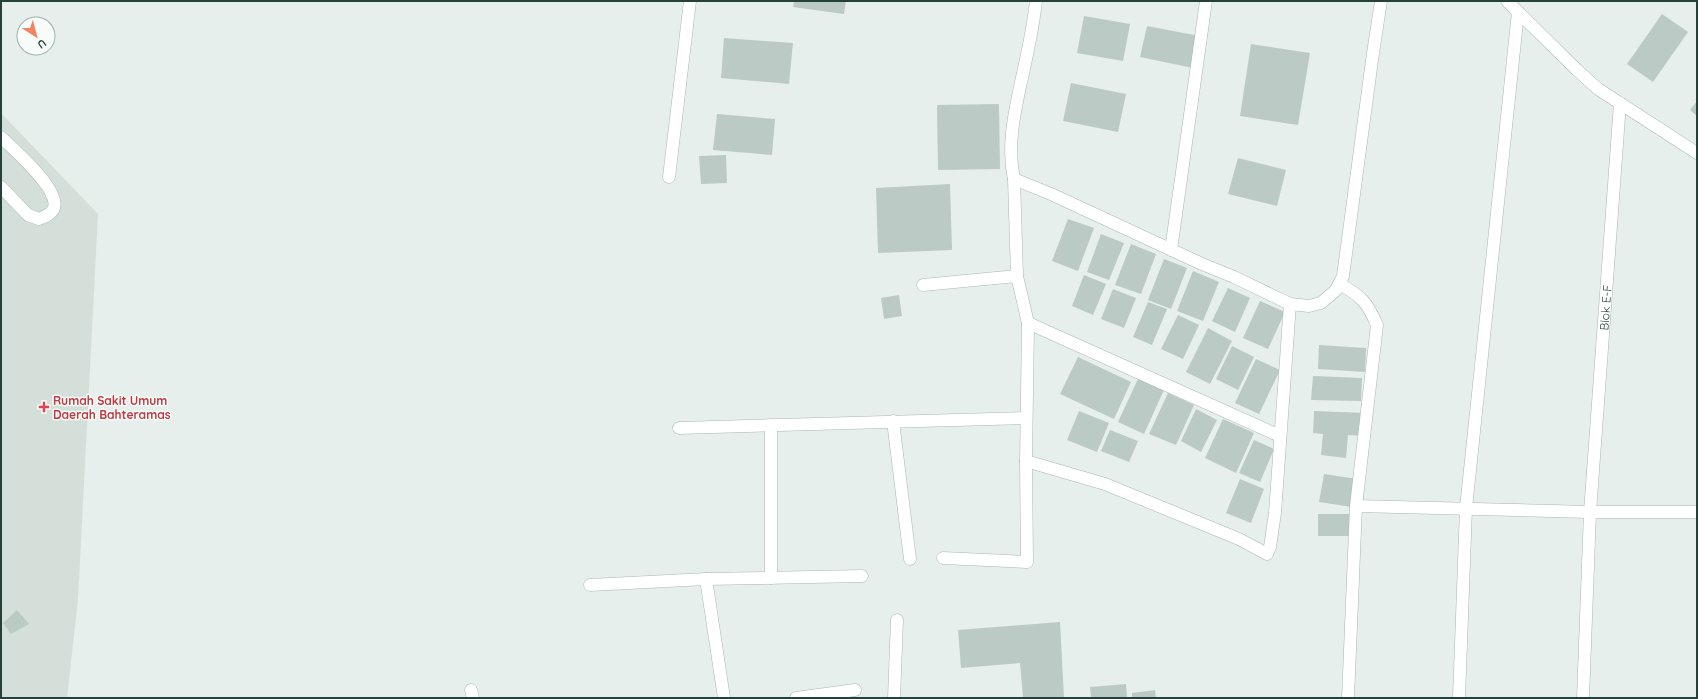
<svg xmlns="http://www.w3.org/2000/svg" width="1698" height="699" font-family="Quicksand,sans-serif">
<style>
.built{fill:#d4dfda}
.building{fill:#bbcac4}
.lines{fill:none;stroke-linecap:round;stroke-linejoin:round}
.minor-casing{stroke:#a8b8b2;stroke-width:13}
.minor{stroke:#fff;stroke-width:12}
.health-dot{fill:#e0444e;stroke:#f7fbf9;stroke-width:1.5}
.labels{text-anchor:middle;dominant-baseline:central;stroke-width:3;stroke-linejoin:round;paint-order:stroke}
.street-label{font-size:12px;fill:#24423a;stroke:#f7fbf9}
.health-label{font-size:12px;font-weight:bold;fill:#be3a42;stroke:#f7fbf9;text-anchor:start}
</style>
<rect width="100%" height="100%" fill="#e6efeb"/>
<!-- built -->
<polygon class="built" points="1,113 98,214 78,599 67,698 1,698"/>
<!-- building -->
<g class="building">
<polygon points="794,1 846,1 844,14 793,7"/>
<polygon points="1662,14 1688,32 1653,82 1627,64"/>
<polygon points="1084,16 1130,24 1123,61 1077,53"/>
<polygon points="1147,26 1199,36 1193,68 1140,57"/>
<polygon points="724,38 793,43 789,84 721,78"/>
<polygon points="1251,44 1310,53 1298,125 1240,116"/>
<polygon points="1071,83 1126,94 1118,132 1063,121"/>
<polygon points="1697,101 1697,116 1690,110"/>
<polygon points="999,104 1000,169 938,170 937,105"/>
<polygon points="717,114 775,119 772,155 713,150"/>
<polygon points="726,155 727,183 701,184 699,156"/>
<polygon points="1238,158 1286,170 1277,206 1228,194"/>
<polygon points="950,184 952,250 878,253 876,188"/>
<polygon points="1068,219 1094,228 1078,271 1052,261"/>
<polygon points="1101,234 1124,243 1109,280 1087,272"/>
<polygon points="1131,244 1156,254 1141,294 1115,285"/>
<polygon points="1164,259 1187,268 1171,309 1148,300"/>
<polygon points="1193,271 1219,282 1203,321 1177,311"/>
<polygon points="1084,275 1106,284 1093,315 1072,306"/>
<polygon points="1228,288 1250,298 1235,332 1212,321"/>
<polygon points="1113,289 1136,298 1124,328 1101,319"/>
<polygon points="899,295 902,316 884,319 881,298"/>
<polygon points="1260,301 1285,312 1268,349 1243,338"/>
<polygon points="1148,302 1167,309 1152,345 1133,337"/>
<polygon points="1178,315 1199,325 1183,359 1161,349"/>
<polygon points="1208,328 1232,341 1210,384 1186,372"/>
<polygon points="1319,345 1366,348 1365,372 1318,369"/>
<polygon points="1232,346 1254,357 1238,390 1216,379"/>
<polygon points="1078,357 1131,382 1114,419 1060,394"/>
<polygon points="1256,359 1280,370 1259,414 1235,403"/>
<polygon points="1313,376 1362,378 1361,401 1311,400"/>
<polygon points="1138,379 1164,390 1144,434 1118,422"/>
<polygon points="1168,393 1194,405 1176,445 1149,434"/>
<polygon points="1196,409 1217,420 1201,452 1181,441"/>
<polygon points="1079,411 1109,423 1097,452 1067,440"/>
<polygon points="1314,411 1366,413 1365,436 1348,435 1346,458 1321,455 1323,434 1313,433"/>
<polygon points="1223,419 1254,433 1236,473 1205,458"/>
<polygon points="1110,430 1138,441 1129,462 1101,451"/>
<polygon points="1254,440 1274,449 1260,482 1239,473"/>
<polygon points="1324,474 1364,480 1359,508 1319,502"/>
<polygon points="1240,479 1264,489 1251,523 1226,513"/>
<rect x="1318" y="514" width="32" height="22"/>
<polygon points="17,610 29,624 11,634 3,623"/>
<polygon points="1060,622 1064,698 1023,698 1020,663 961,668 958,630"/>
<polygon points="1126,684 1127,698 1091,698 1090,687"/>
<polygon points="1155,690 1156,698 1132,698 1132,693"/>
</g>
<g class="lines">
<!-- minor casing -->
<g class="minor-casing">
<g id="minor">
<polyline points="1507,1 1577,70 1598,89 1697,153"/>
<path d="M 1,137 C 14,150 60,189 54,208 C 52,214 44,217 39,219 L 28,215 L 1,187"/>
<polyline points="669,177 690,1"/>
<polyline points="1014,179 1051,194 1202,264 1234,277 1290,304 1309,306 1321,303 1336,290 1343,276 1373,53 1381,1"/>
<polyline points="1171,250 1206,1"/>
<path d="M 1340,284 C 1362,297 1367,302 1377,325 L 1356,506 L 1348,698"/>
<polyline points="923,285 1017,276"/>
<polyline points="1028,323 1280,436"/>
<polyline points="893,421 910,559"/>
<polyline points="771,425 771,578"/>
<polyline points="679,428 1026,418"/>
<polyline points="1026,461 1105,484 1239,539 1267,554 1270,547 1275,513 1290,304"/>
<polyline points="1356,506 1590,512 1697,512"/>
<path d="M 943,558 L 1027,562 L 1026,461 L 1028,323 L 1017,276 L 1014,179 C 1007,146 1014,115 1021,82 C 1027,56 1033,28 1036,1"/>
<polyline points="706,579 724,698"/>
<polyline points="590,585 706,579 862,576"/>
<polyline points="471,690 473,698"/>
<polyline points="796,698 855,690"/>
<polyline points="894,698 897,620"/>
<polyline points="1459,698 1466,508 1518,12"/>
<path id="s1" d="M 1583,698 L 1590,512 L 1620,103"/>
</g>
</g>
<!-- minor -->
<use href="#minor" class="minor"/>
</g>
<!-- markers -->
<path class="health-dot" d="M42 401h4v4h4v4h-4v4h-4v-4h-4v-4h4z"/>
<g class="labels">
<!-- street labels -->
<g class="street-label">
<text stroke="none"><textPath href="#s1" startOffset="391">Blok E-F</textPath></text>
</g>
<!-- health labels -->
<g class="health-label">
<text x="53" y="400">Rumah Sakit Umum<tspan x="53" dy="14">Daerah Bahteramas</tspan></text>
</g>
</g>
<!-- border -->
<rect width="1698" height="699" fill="none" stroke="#24423a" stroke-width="4"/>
<!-- north arrow -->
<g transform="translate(36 36) rotate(144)"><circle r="19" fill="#f7fbf9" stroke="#a3b1ad"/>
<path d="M0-3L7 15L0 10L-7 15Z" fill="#f4845f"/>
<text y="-6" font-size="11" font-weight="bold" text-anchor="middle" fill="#24423a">U</text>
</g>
</svg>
